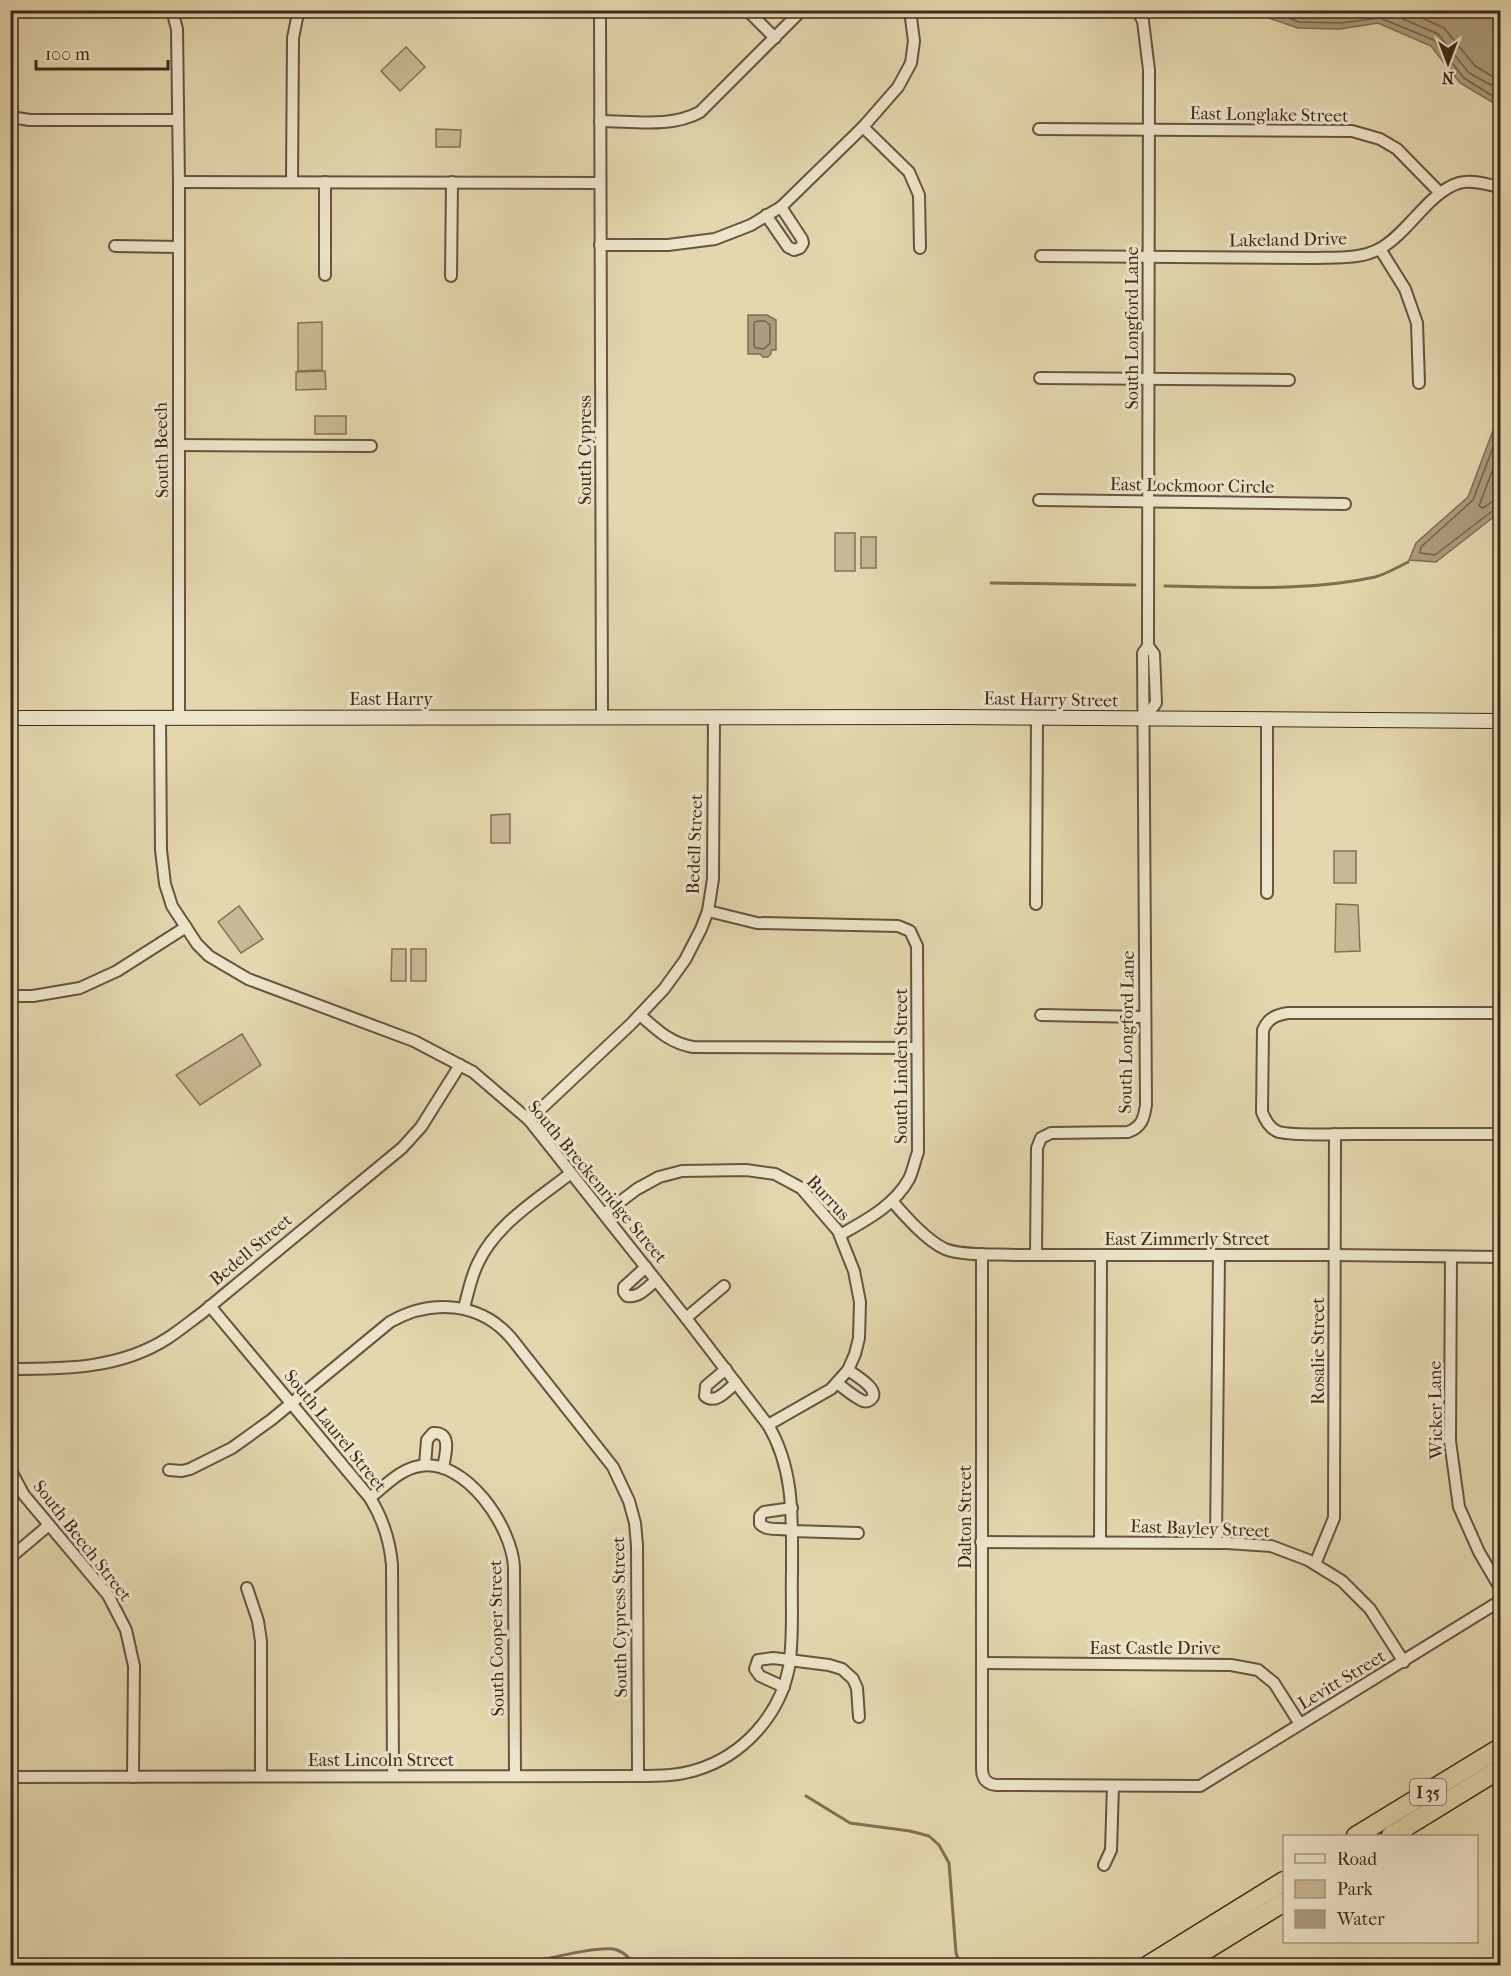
<svg xmlns="http://www.w3.org/2000/svg" width="1511" height="1976" font-family="'IM FELL French Canon',serif">
<style>
.green{fill:#c8b995;stroke:#837158;stroke-width:1.5}
.water{fill:#ac9c7c;stroke:#806e55;stroke-width:1.5}
.lines{fill:none;stroke-linecap:round;stroke-linejoin:round}
.shore{stroke:#75624b;stroke-width:1.5}
.stream{stroke:#806e55;stroke-width:3}
.street-casing{stroke:#68543f;stroke-width:14}
.secondary-casing{stroke:#3e291a;stroke-width:16}
.highway-casing{stroke:#3e291a;stroke-width:21}
.street{stroke:#ede5ca;stroke-width:10}
.secondary{stroke:#ede5ca;stroke-width:14}
.highway{stroke:#e4d7ae;stroke-width:18}
.labels{text-anchor:middle;dominant-baseline:central;stroke-width:6;stroke-linejoin:round;paint-order:stroke}
.shield{fill:#ede5ca;stroke:#72614f;stroke-width:1.5}
.shield-label{font-size:16px;font-weight:bold;fill:#3e291a}
.street-label{font-size:18px;fill:#3e291a;stroke:#ede5ca}
</style>
<rect width="100%" height="100%" fill="#e4d7ae"/>
<filter id="stains"><feTurbulence type="fractalNoise" baseFrequency=".00333" numOctaves="4"/><feColorMatrix values="0 0 0 0 .2 0 0 0 0 .09 0 0 0 0 .02 0 0 0 .5 -.17"/></filter>
<radialGradient id="worn" r=".72"><stop offset=".6" stop-color="#630" stop-opacity="0"/><stop offset="1" stop-color="#630" stop-opacity=".3"/></radialGradient>
<!-- green -->
<g class="green">
<polygon points="406,47 425,67 400,91 381,71"/>
<polygon points="436,129 461,130 460,147 436,147"/>
<polygon points="322,322 322,370 298,371 298,323"/>
<polygon points="325,371 326,389 296,390 296,372"/>
<rect x="315" y="416" width="31" height="18"/>
<polygon points="855,533 855,571 835,571 835,533"/>
<rect x="861" y="537" width="15" height="31"/>
<polygon points="510,814 510,843 491,843 491,815"/>
<rect x="1334" y="851" width="22" height="32"/>
<polygon points="1336,904 1358,905 1360,951 1335,952"/>
<polygon points="239,906 263,939 241,953 218,922"/>
<polygon points="392,949 406,949 406,981 391,981"/>
<rect x="411" y="949" width="15" height="32"/>
<polygon points="242,1034 261,1065 200,1105 176,1075"/>
</g>
<!-- water -->
<g class="water">
<polygon points="1248,11 1500,11 1500,104 1492,102 1460,83 1431,46 1378,23 1340,29 1298,28"/>
<polygon points="748,315 767,315 776,320 776,350 771,350 771,354 768,357 763,357 760,354 748,354"/>
<polygon points="1500,412 1500,512 1436,562 1409,560 1416,543 1468,497"/>
</g>
<g class="lines">
<!-- shore -->
<g class="shore">
<polyline points="1266,10 1299,22 1340,23 1380,18 1434,40 1464,78 1494,97 1500,98"/>
<path d="M 1289,10 C 1316,20 1345,15 1371,10"/>
<polyline points="1382,10 1438,34 1469,73 1500,90"/>
<polyline points="1405,10 1444,28 1475,66 1500,81"/>
<polygon points="757,321 765,321 770,325 770,343 764,349 756,348 754,346 754,323"/>
<polyline points="1500,429 1473,500 1421,547 1420,553 1435,555 1495,509 1500,508"/>
<polyline points="1500,450 1479,506 1483,508 1493,501 1500,500"/>
</g>
<!-- stream -->
<g class="stream">
<polyline points="991,583 1135,585"/>
<path d="M 1165,586 C 1234,587 1307,592 1375,577 C 1386,574 1398,567 1408,562"/>
<polyline points="806,1796 850,1823 910,1831 929,1836 939,1845 949,1863 956,1953 961,1966"/>
<path d="M 514,1966 C 535,1962 601,1944 617,1950 C 625,1953 631,1959 634,1966"/>
</g>
<!-- street casing -->
<g class="street-casing">
<g id="street">
<polyline points="172,10 177,29 179,182 179,717"/>
<polyline points="600,10 602,717"/>
<polyline points="747,10 775,38"/>
<polyline points="10,117 30,120 178,120"/>
<path d="M 600,121 C 633,121 671,128 700,112 L 802,10"/>
<polyline points="863,127 909,172 919,195 920,248"/>
<polyline points="1039,129 1352,131 1380,139 1397,149 1439,192"/>
<polyline points="179,182 600,183"/>
<polyline points="292,182 293,38 297,18 301,10"/>
<polyline points="766,215 788,247 794,250 800,248 803,243 802,239 781,207"/>
<polyline points="600,245 668,245 715,239 751,225 781,207 863,127 898,87 911,63 914,41 911,18 908,10"/>
<polyline points="115,246 179,247"/>
<polyline points="1380,249 1405,289 1417,323 1419,383"/>
<path d="M 1041,256 L 1312,258 C 1333,257 1361,260 1381,248 C 1409,232 1429,192 1459,183 C 1472,179 1488,185 1500,187"/>
<polyline points="325,275 325,182"/>
<polyline points="451,276 452,182"/>
<polyline points="1040,378 1289,380"/>
<polyline points="179,445 371,446"/>
<polyline points="1039,500 1345,504"/>
<polyline points="1144,719 1156,703 1154,654 1148,646"/>
<polyline points="1267,893 1267,719"/>
<polyline points="1036,904 1037,718"/>
<path d="M 708,911 L 757,923 L 898,926 L 910,931 L 917,946 L 918,1152 C 915,1160 913,1171 909,1179 C 894,1206 866,1220 840,1235"/>
<polyline points="10,996 33,996 80,988 117,971 186,927"/>
<path d="M 1500,1013 L 1288,1013 C 1276,1015 1268,1018 1263,1030 L 1262,1112 C 1265,1120 1270,1129 1279,1132 C 1295,1136 1335,1134 1353,1134 C 1402,1134 1451,1134 1500,1134"/>
<path d="M 640,1015 C 657,1030 670,1043 693,1047 L 917,1048"/>
<polyline points="1041,1015 1144,1017"/>
<polyline points="529,1120 631,1024 664,989 685,960 701,929 708,911 713,879 714,717"/>
<path d="M 892,1201 C 906,1217 926,1240 945,1249 C 962,1256 997,1254 1016,1255 L 1335,1255 L 1500,1257"/>
<polyline points="604,1214 637,1189 659,1177 682,1171 746,1170 775,1174 801,1188 838,1231 854,1271 860,1302 859,1338 855,1354 848,1370 831,1389 768,1425"/>
<path d="M 982,1254 L 982,1769 C 982,1779 987,1784 996,1785 L 1200,1786 L 1500,1601"/>
<path d="M 1036,1255 L 1037,1148 L 1041,1138 L 1051,1133 L 1128,1132 C 1142,1127 1144,1118 1146,1105 L 1143,653 L 1148,646 L 1148,632 L 1149,70 L 1143,21 L 1137,10"/>
<polyline points="1451,1257 1450,1441 1459,1507 1479,1552 1500,1588"/>
<path d="M 646,1267 L 624,1287 L 624,1292 L 627,1296 C 639,1298 648,1287 656,1280"/>
<path d="M 210,1306 L 370,1498 C 383,1519 390,1541 392,1565 L 393,1776"/>
<path d="M 464,1308 C 468,1293 471,1277 478,1263 C 496,1224 538,1199 571,1173"/>
<polyline points="686,1318 724,1286"/>
<path d="M 10,1369 C 65,1369 120,1369 168,1338 C 180,1330 191,1321 202,1313 L 402,1148 L 421,1127 L 460,1065"/>
<path d="M 726,1369 L 706,1386 L 705,1396 C 716,1405 727,1390 736,1383"/>
<path d="M 837,1383 C 845,1389 853,1396 861,1400 C 864,1402 867,1402 870,1400 C 883,1391 855,1375 848,1370"/>
<path d="M 425,1465 L 427,1440 L 433,1433 C 453,1432 445,1455 443,1468"/>
<polyline points="10,1469 24,1495 108,1595 126,1630 134,1666 133,1777"/>
<path d="M 169,1470 L 182,1471 L 190,1469 L 232,1448 L 271,1420 L 390,1322 C 431,1298 481,1302 512,1339 L 613,1467 L 629,1501 L 635,1523 L 637,1545 L 638,1776"/>
<path d="M 370,1498 C 385,1486 400,1469 420,1466 C 466,1458 512,1527 514,1567 L 515,1776"/>
<path d="M 792,1508 L 764,1512 L 760,1516 L 760,1524 C 767,1532 782,1527 792,1531 L 858,1533"/>
<polyline points="981,1542 1227,1543 1271,1546 1308,1560 1342,1581 1370,1609 1404,1662"/>
<polyline points="1100,1542 1101,1255"/>
<polyline points="1216,1543 1219,1256"/>
<polyline points="10,1558 49,1525"/>
<polyline points="1315,1564 1334,1518 1335,1134"/>
<polyline points="247,1588 258,1621 261,1641 261,1776"/>
<polyline points="982,1663 1231,1665 1258,1670 1274,1683 1300,1724"/>
<polyline points="784,1687 760,1676 755,1669 758,1660 773,1658 829,1665 842,1669 853,1679 857,1688 859,1717"/>
<path d="M 10,1777 L 638,1776 C 658,1776 677,1776 696,1770 C 743,1756 780,1715 789,1667 C 794,1636 791,1602 792,1571 C 792,1521 795,1470 768,1425 L 686,1318 L 529,1120 L 473,1072 L 414,1041 L 248,979 L 209,956 L 197,944 L 172,906 L 165,884 L 161,850 L 160,717"/>
<polyline points="1104,1865 1111,1850 1113,1786"/>
</g>
</g>
<!-- secondary casing -->
<g class="secondary-casing">
<polyline id="secondary" points="10,718 950,717 1500,721"/>
</g>
<!-- highway casing -->
<g class="highway-casing">
<g id="highway">
<polyline points="1356,1836 1500,1748"/>
<polyline points="1391,1836 1500,1769"/>
<polyline points="1147,1966 1284,1881"/>
<polyline points="1180,1966 1284,1902"/>
</g>
</g>
<!-- street -->
<use href="#street" class="street"/>
<!-- secondary -->
<use href="#secondary" class="secondary"/>
<!-- highway -->
<use href="#highway" class="highway"/>
</g>
<g class="labels">
<!-- shield labels -->
<rect class="shield" x="1410" y="1779" width="36" height="26" rx="4.5"/>
<g class="shield-label">
<text x="1428" y="1792">I 35</text>
</g>
<!-- street labels -->
<g class="street-label">
<text transform="translate(1269 115) rotate(1)">East Longlake Street</text>
<text transform="translate(1288 240) rotate(-1)">Lakeland Drive</text>
<text transform="translate(1132 328) rotate(-90)">South Longford Lane</text>
<text transform="translate(162 450) rotate(-91)">South Beech</text>
<text transform="translate(585 450) rotate(-90)">South Cypress</text>
<text transform="translate(1192 486) rotate(1)">East Lockmoor Circle</text>
<text x="391" y="699">East Harry</text>
<text transform="translate(1051 700) rotate(1)">East Harry Street</text>
<text transform="translate(695 844) rotate(-88)">Bedell Street</text>
<text transform="translate(1127 1032) rotate(-89)">South Longford Lane</text>
<text transform="translate(901 1066) rotate(-90)">South Linden Street</text>
<text transform="translate(597 1182) rotate(50)">South Breckenridge Street</text>
<text transform="translate(828 1198) rotate(47)">Burrus</text>
<text x="1187" y="1239">East Zimmerly Street</text>
<text transform="translate(251 1250) rotate(-40)">Bedell Street</text>
<text transform="translate(1318 1351) rotate(-90)">Rosalie Street</text>
<text transform="translate(1436 1410) rotate(-91)">Wicker Lane</text>
<text transform="translate(335 1431) rotate(51)">South Laurel Street</text>
<text transform="translate(965 1517) rotate(-90)">Dalton Street</text>
<text transform="translate(1200 1529) rotate(2)">East Bayley Street</text>
<text transform="translate(82 1541) rotate(52)">South Beech Street</text>
<text transform="translate(620 1617) rotate(-91)">South Cypress Street</text>
<text transform="translate(497 1638) rotate(-91)">South Cooper Street</text>
<text x="1155" y="1648">East Castle Drive</text>
<text transform="translate(1342 1680) rotate(-31)">Levitt Street</text>
<text x="381" y="1760">East Lincoln Street</text>
</g>
</g>
<!-- margin -->
<rect width="1511" height="1976" fill="none" stroke="#e4d7ae" stroke-width="36"/>
<rect x="12" y="12" width="1487" height="1952" fill="none" stroke="#3e291a" stroke-width="3"/>
<rect x="18" y="18" width="1475" height="1940" fill="none" stroke="#3e291a" stroke-width="1.5"/>
<!-- legend -->
<rect x="1283" y="1835" width="195" height="108" fill="#ede5ca" stroke="#a79a84" stroke-width="1.5"/>
<rect x="1295" y="1854" width="30" height="9" fill="#ede5ca" stroke="#a79a84" stroke-width="1.5"/>
<text x="1337" y="1865" font-size="18" fill="#3e291a">Road</text>
<rect x="1295" y="1880" width="30" height="18" fill="#c8b995" stroke="#a79a84" stroke-width="1.5"/>
<text x="1337" y="1895" font-size="18" fill="#3e291a">Park</text>
<rect x="1295" y="1910" width="30" height="18" fill="#ac9c7c" stroke="#a79a84" stroke-width="1.5"/>
<text x="1337" y="1925" font-size="18" fill="#3e291a">Water</text>
<!-- north arrow -->
<g transform="translate(1448 63) rotate(180)" stroke="#ede5ca" stroke-width="4.5" paint-order="stroke">
<path d="M0-4.5L10 22L0 15L-10 22Z" fill="#3e291a"/>
<text y="-9" font-size="16" font-weight="bold" text-anchor="middle" fill="#3e291a">N</text>
</g>
<!-- scale -->
<path d="M36 60v9h132v-9" fill="none" stroke="#3e291a" stroke-width="3"/>
<text x="45" y="60" font-size="18" fill="#3e291a" stroke="#ede5ca" stroke-width="4.5" paint-order="stroke">100 m</text>
<rect width="100%" height="100%" filter="url(#stains)"/>
<rect width="100%" height="100%" fill="url(#worn)"/>
</svg>
